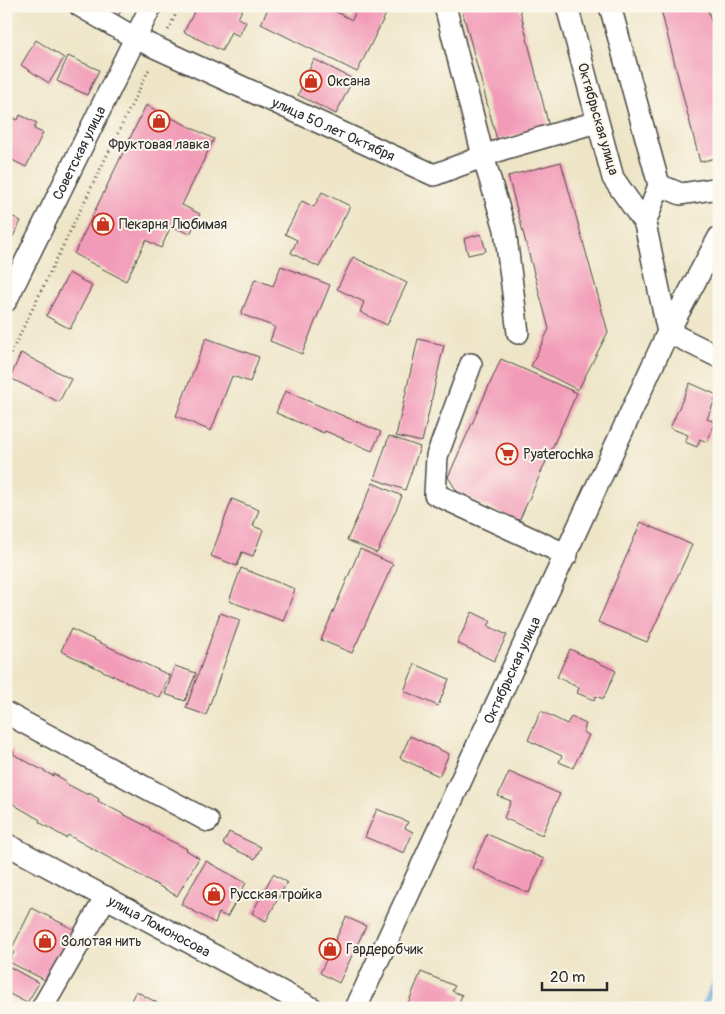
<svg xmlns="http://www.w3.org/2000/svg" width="725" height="1014" font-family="Pangolin,sans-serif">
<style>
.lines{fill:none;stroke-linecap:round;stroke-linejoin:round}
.stream{stroke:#60a2d4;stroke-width:6}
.building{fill:#f29bb8}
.minor-casing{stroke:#484742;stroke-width:24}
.path{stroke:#484742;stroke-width:3;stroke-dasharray:1 4;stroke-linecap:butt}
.minor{stroke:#fff;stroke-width:21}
.labels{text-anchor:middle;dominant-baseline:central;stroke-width:4;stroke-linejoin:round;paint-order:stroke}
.poi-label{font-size:14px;fill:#2b2b2b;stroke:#fbf7ec;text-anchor:start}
.street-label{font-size:14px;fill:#2b2b2b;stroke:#fbf7ec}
</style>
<rect width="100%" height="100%" fill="#fbf7ec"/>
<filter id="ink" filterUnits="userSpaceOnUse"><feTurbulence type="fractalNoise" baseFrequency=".02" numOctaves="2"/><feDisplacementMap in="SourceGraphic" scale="10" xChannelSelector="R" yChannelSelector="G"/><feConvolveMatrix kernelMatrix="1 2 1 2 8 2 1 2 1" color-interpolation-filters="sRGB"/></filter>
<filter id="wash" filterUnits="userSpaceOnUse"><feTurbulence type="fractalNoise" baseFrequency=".0096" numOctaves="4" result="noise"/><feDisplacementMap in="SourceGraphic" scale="20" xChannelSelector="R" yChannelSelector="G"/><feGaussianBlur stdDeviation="1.12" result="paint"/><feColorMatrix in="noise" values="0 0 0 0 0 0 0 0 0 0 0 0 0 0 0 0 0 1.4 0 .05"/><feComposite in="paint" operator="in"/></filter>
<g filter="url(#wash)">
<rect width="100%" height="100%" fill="#eee5c7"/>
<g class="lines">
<!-- stream -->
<polyline class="stream" points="703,1008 719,975"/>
</g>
<g id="blocks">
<!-- building -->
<g class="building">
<polygon points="102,6 124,6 118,16"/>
<polygon points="197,6 244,6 238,18 246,22 239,36 231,32 222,51 184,32"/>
<polygon points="269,6 325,6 352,20 358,6 390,6 357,72 261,24"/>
<polygon points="461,6 519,6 549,127 497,140"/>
<polygon points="660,6 707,6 719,51 719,157 700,162"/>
<polygon points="36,40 64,58 49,83 21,65"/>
<polygon points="68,56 99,70 87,95 57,81"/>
<polygon points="314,59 353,79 336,114 298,95"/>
<polygon points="146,105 214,139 182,205 200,214 190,234 171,226 161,248 146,240 126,281 74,254"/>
<polygon points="6,114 18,120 20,115 37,123 34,129 43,133 26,167 6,157"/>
<polygon points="561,162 608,332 578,390 531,366 549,329 508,176"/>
<polygon points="322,192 350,206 319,267 291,253 297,240 285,234 302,201 314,207"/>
<polygon points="6,213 21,221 6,250"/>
<polygon points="481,234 486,251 468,255 464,239"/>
<polygon points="353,257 407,283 387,325 360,312 364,302 337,289"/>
<polygon points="281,266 330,285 302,354 270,341 275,327 241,314 255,279 273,286"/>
<polygon points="69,273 92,286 70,329 46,316"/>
<polygon points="206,338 259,357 250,382 232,376 211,431 176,416"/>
<polygon points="418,339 444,345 422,442 396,436"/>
<polygon points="21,353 71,379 59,402 10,378"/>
<polygon points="501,359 577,393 519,521 458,493 448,477"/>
<polygon points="690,383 717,395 707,419 715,422 707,442 700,439 697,447 685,442 688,435 670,428"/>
<polygon points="285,391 381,432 372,451 325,431 324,433 276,413"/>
<polygon points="389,436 420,447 405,490 374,479"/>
<polygon points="373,483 402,496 377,553 347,540"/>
<polygon points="232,499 259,510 253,526 263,530 253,556 242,552 237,566 211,556"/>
<polygon points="641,522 692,545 647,642 598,622"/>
<polygon points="360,549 393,564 352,653 321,640"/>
<polygon points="241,568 295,589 283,621 229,601"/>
<polygon points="472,612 491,621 488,626 507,635 494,661 457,643"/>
<polygon points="220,613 240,620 206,715 186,708"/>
<polygon points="71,629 169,675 160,698 61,651"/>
<polygon points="570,649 616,671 603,699 596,696 594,700 577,693 579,688 557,677"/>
<polygon points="415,664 449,679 438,706 404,691"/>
<polygon points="175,666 196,673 185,701 165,694"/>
<polygon points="541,711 567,724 571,717 586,724 583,732 589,735 573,768 559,762 562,756 528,740"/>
<polygon points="410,736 449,754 439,776 400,758"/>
<polygon points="6,747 14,752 13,754 53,776 54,774 66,781 65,783 88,795 89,793 99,799 98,801 150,828 149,830 187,849 186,850 199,858 177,896 68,835 66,838 39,822 40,820 6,800"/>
<polygon points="509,772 560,794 542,835 504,818 511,801 498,796"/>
<polygon points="377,809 408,822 405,828 413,832 404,853 365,837"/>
<polygon points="229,832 261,847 255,859 223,844"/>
<polygon points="487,834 544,859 529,893 472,868"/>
<polygon points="206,861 246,883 227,917 219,913 215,923 181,904"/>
<polygon points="273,874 287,882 266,921 252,913"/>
<polygon points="32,908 79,932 57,976 49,972 45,980 9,962 14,952 11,950"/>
<polygon points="346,917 366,926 339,983 320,973"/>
<polygon points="8,966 39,983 27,1003 6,992 6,969"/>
<polygon points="421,972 455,986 452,991 462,995 457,1008 406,1008"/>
<polygon points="136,991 166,1008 127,1008"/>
</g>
</g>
</g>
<g filter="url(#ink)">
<use href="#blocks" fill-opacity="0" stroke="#484742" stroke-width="1"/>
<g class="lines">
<!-- minor casing -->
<g class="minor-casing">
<g id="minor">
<path id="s1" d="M 80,6 L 135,38 L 434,175 L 503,149 L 597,122"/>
<polyline points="445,6 483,156 505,229 518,333"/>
<polyline points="610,6 659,185 645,224"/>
<polyline points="659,185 681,194 719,188"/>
<polyline points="719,237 668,332 719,357"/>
<path id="s2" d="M 6,301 L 151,6"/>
<polyline points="471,364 437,456 435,494 567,555"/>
<polyline points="6,713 208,821"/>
<path id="s3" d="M 6,844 L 312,1008"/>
<polyline points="42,1008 106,897"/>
<path id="s4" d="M 356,1008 L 668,332 L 645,224 L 613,178 L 567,6"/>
</g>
</g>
<!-- path -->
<g class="path">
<polyline points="168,30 180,6"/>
<polyline points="6,363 150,67"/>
</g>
<!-- minor -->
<use href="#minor" class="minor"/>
</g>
</g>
<!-- icons -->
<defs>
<g id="shop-ring" transform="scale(1.125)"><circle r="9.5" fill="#fbf7ec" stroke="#c8321e" stroke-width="1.5"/><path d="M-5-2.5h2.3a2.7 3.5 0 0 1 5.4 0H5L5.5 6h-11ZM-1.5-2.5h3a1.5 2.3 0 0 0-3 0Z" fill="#c8321e"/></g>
<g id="supermarket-ring" transform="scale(1.125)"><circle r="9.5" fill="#fbf7ec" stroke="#c8321e" stroke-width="1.5"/><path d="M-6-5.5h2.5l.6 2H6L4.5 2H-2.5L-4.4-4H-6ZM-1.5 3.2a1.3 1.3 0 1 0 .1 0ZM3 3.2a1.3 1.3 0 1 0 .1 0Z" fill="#c8321e"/></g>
</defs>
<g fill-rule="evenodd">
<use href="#shop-ring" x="311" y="81"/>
<use href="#shop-ring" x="159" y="121"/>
<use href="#shop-ring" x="103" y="224"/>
<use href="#supermarket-ring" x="507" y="454"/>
<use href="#shop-ring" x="214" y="894"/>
<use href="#shop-ring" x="45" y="941"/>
<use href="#shop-ring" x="330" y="949"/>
</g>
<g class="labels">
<!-- poi labels -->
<g class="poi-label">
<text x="327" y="81">Оксана</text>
<text x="159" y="144" text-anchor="middle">Фруктовая лавка</text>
<text x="119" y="224">Пекарня Любимая</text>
<text x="523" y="454">Pyaterochka</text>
<text x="230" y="894">Русская тройка</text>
<text x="61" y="941">Золотая нить</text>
<text x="346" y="949">Гардеробчик</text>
</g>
<!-- street labels -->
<g class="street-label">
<text transform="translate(598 119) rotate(74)">Октябрьская улица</text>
<text stroke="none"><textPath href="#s1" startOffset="282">улица 50 лет Октября</textPath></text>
<text stroke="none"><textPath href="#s2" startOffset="165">Советская улица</textPath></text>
<text stroke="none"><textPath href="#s4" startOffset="372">Октябрьская улица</textPath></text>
<text stroke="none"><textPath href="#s3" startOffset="174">улица Ломоносова</textPath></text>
</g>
</g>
<!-- margin -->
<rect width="725" height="1014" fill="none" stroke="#fbf7ec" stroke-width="25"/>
<!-- scale -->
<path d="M542 982v8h65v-8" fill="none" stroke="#2b2b2b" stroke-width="2.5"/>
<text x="550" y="982" font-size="15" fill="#2b2b2b" stroke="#fbf7ec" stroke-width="4" paint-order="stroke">20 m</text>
</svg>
